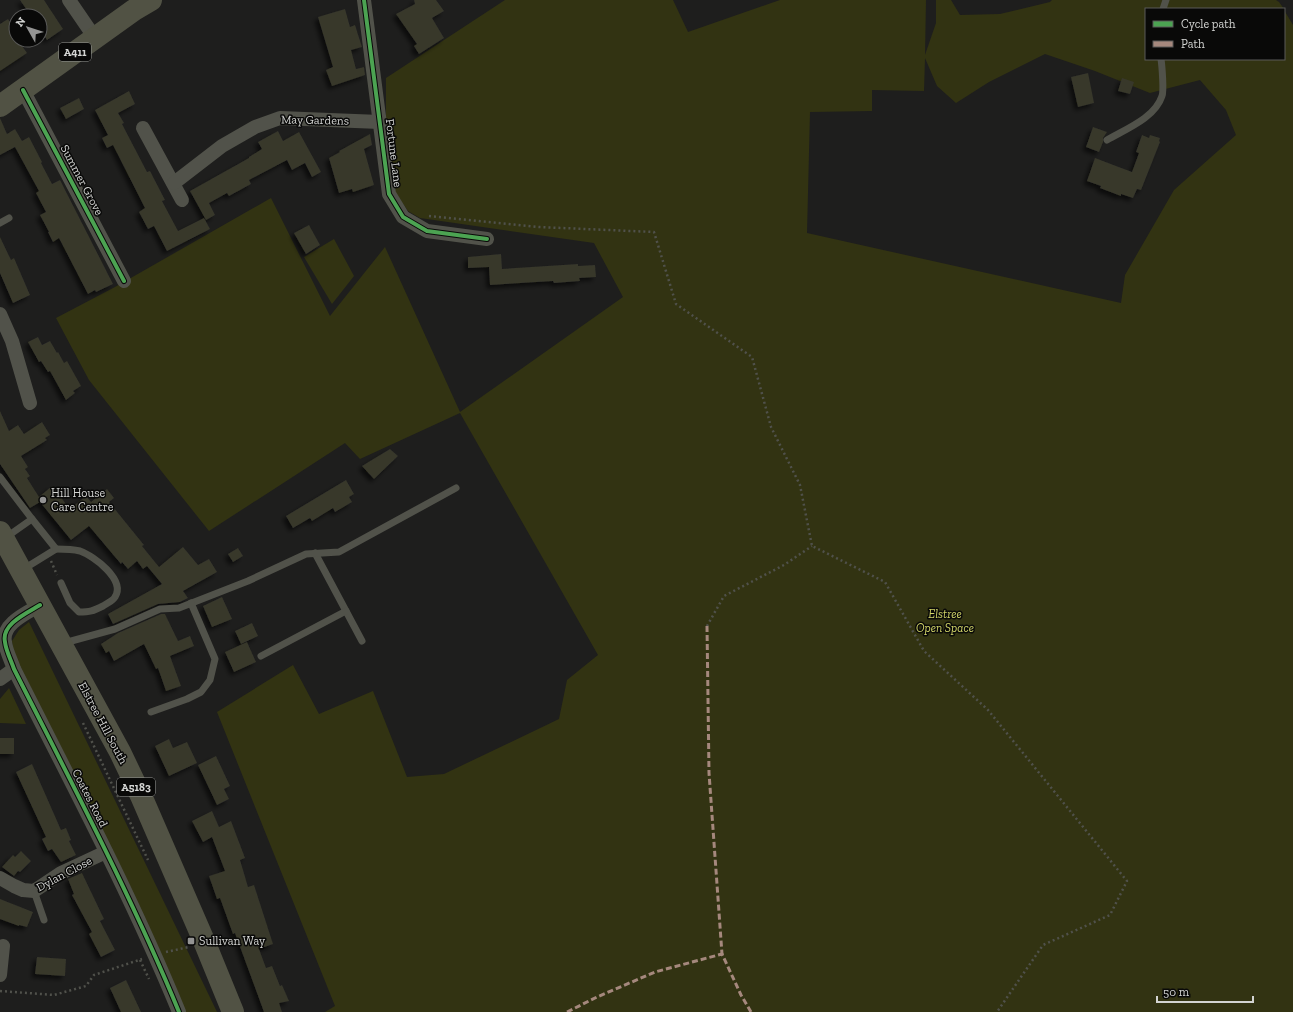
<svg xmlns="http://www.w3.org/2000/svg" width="1293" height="1012" font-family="'Zilla Slab',serif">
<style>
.green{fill:#323312;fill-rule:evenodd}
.building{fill:#37372c;filter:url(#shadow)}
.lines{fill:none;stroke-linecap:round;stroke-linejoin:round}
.path{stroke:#50514b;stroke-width:2.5;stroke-dasharray:2 3;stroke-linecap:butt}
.service{stroke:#51524a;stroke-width:7}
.minor{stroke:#51524a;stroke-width:14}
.primary{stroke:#515244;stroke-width:22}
.quiet{stroke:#a5887d;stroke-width:3;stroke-dasharray:6 3;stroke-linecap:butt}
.cycleway-casing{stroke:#090908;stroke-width:6}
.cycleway{stroke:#4ca352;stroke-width:4}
.poi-dot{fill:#949493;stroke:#090908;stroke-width:1.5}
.labels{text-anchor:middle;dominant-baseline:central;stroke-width:3;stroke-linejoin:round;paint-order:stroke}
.shield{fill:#090908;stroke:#969795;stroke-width:1}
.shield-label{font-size:11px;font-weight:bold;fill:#d3d4d2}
.street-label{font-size:12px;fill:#d3d4d2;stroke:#090908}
.poi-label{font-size:12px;fill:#d3d4d2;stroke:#090908;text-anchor:start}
.park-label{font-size:12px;font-style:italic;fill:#d1d468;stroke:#090908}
</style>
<defs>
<filter id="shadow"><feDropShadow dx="-3.5" dy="3.5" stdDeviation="2" flood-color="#0009"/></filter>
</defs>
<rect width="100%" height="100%" fill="#1e1e1d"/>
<!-- green -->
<g class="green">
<path d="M 505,0 L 673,0 L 688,32 L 780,0 L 926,0 L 925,55 L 936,23 L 936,0 L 951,0 L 960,15 L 1000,14 L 1050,2 L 1052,0 L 1276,0 L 1279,2 L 1284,9 L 1146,9 L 1146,59 L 1284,59 L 1284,10 L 1293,25 L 1293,1012 L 325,1012 L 335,1006 L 217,712 L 293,665 L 319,714 L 373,691 L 407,777 L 444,774 L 559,719 L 567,680 L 598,655 L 460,413 L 360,459 L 345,443 L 209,531 L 89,380 L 56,318 L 115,287 L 271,198 L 330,316 L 385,247 L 460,412 L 623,297 L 594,243 L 420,218 L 408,211 L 394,191 L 386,141 L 386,78 ZM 1045,54 L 1095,71 L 1150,93 L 1200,80 L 1226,110 L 1236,135 L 1174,190 L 1125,275 L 1121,303 L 807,233 L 810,112 L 872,111 L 872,90 L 924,91 L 925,58 L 937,86 L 956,103 L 989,82 Z"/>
<polygon points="334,239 354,276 332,304 304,257"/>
<polygon points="29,622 217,1012 185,1012 14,657 12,641 19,630"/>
<polygon points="9,688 26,724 0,723 0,699"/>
</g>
<!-- building -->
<g class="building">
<polygon points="20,0 44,0 63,29 47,40 40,29 40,16 31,16"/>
<polygon points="414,0 436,0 444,11 432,18 444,38 419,54 414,46 417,44 396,14 415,4"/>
<polygon points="345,9 350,27 355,25 361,44 362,47 351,50 356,69 364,67 365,75 332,86 326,70 333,67 318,17"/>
<polygon points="8,19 16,31 16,40 18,40 27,53 0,71 0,24"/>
<polygon points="1088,73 1094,103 1078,107 1071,77"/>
<polygon points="1122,78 1134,82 1130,94 1118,91"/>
<polygon points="129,91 135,104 118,113 124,123 122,124 147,172 150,171 165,200 162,201 178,231 204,218 210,229 167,251 154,226 148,229 139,212 145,208 113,145 107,148 102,138 108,135 95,110"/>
<polygon points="79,98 84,109 66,119 60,108"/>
<polygon points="0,118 7,134 15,129 22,141 29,137 42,162 41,163 52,184 60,180 113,284 96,292 95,290 88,294 59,238 53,242 48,232 49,232 40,215 46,212 36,193 39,191 15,147 0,155"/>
<polygon points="1093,127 1107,132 1103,138 1103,142 1099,152 1086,147"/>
<polygon points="278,131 283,141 299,132 321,172 312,177 305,163 292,170 287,160 249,180 251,184 229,196 227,193 209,203 215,215 206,220 190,191 249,158 249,157 262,149 258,142"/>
<polygon points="370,134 372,145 364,149 374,185 353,192 352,189 339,193 329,158 340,152 339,151"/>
<polygon points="1142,135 1149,138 1150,135 1160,138 1159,141 1160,142 1141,190 1137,189 1133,198 1121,194 1121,196 1100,188 1101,186 1087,181 1095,158 1132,172 1139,153 1136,152"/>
<polygon points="309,225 320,245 306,254 294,233"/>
<polygon points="0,237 11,260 14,258 30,295 13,303 0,273"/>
<polygon points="501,254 502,269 578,264 578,266 595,265 596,277 579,278 580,281 554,283 553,281 490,285 489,267 468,268 468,257"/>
<polygon points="38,337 42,345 50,341 57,353 58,352 64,363 67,361 81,386 73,391 75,393 66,400 50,371 48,372 41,361 39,362 28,342"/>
<polygon points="0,411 9,431 18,425 24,434 42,422 50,435 45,438 47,440 21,456 28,467 25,469 30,476 27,478 39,497 52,486 70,509 86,496 91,502 107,489 114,498 109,502 144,545 142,546 159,567 183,547 198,565 209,559 217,572 183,591 188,598 180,602 158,604 113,624 108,614 162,584 147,566 143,569 137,561 128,569 122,562 121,564 89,526 71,540 40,502 30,508 0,464"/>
<polygon points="390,449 398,456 374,479 362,466"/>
<polygon points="346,480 354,494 349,497 352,502 335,512 333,508 312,521 310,518 293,528 286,516"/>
<polygon points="238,548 243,556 233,562 228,554"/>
<polygon points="222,597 232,619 212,627 203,606"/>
<polygon points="161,614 165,614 178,641 190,636 194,646 170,656 181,686 166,691 158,668 156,669 144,644 114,661 109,651 106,653 101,644 118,633"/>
<polygon points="252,623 258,636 241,644 235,631"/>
<polygon points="247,642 256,662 234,672 225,652"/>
<rect x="0" y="738" width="14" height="16"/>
<polygon points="169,739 173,748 187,742 197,763 169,776 155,746"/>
<polygon points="216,756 230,786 224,789 229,799 217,805 198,765"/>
<polygon points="32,764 61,830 66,828 71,840 69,841 76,855 61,862 52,849 48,851 42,839 46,837 16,772"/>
<polygon points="212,811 219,827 231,821 245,858 240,860 248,887 254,885 273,944 259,949 266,968 272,966 280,986 282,985 289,1001 279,1003 282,1012 264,1012 235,933 233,934 220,898 217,899 209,876 225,871 212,837 203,842 192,821"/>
<polygon points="21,851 31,861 20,872 18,871 14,876 2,867 13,855 15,857"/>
<polygon points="82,873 104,919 100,921 115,950 101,957 89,934 92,932 72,895 74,894 68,879"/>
<polygon points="0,899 33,912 27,927 19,925 19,926 0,919"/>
<polygon points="37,957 66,959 65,976 35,974"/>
<polygon points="126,980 134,997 141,1012 121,1012 110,988"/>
</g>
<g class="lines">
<!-- path -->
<g class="path">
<polyline points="429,216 539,227 654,232 676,304 752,357 771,427 800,485 812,546 885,582 924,651 988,710 1127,881 1110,915 1043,945 997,1012"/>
<polyline points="51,561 57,575"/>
<polyline points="707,626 724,596 784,565 812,546"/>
<polyline points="83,723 148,860"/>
<polyline points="166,952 189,947"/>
<polyline points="140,960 149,979"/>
<polyline points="0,991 54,995 86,986 94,975 142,959"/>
</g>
<!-- service -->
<g class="service">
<polyline points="1163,9 1166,0"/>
<path d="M 1107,140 C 1126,129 1155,118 1162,96 C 1164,91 1162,66 1161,59"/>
<polyline points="0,223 9,218"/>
<polyline points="0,477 32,519"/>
<polyline points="5,538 32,519 56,549 22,570"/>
<path d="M 56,549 C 64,549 72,549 80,551 C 94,556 126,580 115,597 C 113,601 107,603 103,606 C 93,611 90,612 79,612 L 70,603 L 61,583"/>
<polyline points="315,553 362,641"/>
<polyline points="64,643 115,629 160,609 179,608 248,581 306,554 339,552 456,488"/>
<polyline points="261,656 346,611"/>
<polyline points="151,712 187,699 201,692 210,680 215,659 191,603"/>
<polyline points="34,891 44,920"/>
</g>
<!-- minor -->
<g class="minor">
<polyline points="69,0 95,38"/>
<polyline points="364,0 389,194 403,217 427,231 487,239"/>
<polyline points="23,90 124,281"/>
<polyline points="143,128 182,200"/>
<polyline points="174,183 222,146 255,127 280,118 380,122"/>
<polyline points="0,314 12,341 30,403"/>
<path d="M 40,605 C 27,613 1,624 5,642 C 6,651 11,660 14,669 C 71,782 131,895 179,1012"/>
<polyline points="0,679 14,669"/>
<polyline points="0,878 14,886 23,890 34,891 61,873 106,852"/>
<polyline points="0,975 3,946"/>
</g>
<!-- primary -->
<g class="primary">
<polyline points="0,106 134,10 151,0"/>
<polyline points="0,532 120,752 142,798 204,941 233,1012"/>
</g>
<!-- quiet -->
<g class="quiet">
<polyline points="707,626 709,773 722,954"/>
<polyline points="567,1012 597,997 655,972 722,954 741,995 751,1012"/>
</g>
<!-- cycleway casing -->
<g class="cycleway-casing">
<g id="cycleway">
<polyline points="364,0 389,194 403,217 427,231 487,239"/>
<polyline points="23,90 124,281"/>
<path d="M 40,605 C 27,613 1,624 5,642 C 6,651 11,660 14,669 C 71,782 131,895 179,1012"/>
</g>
</g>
<!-- cycleway -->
<use href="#cycleway" class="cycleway"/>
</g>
<!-- markers -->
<g class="poi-dot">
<circle cx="43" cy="500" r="4"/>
<rect x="187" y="937" width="8" height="8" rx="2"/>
</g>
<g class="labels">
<!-- shield labels -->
<g class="shield">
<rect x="59" y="43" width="32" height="18" rx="3"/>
<rect x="117" y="778" width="38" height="18" rx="3"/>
</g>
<g class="shield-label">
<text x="75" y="52">A411</text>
<text x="136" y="787">A5183</text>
</g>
<!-- street labels -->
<g class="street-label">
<text transform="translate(315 120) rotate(1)">May Gardens</text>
<text transform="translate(394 153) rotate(83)">Fortune Lane</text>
<text transform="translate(82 180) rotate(62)">Summer Grove</text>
<text transform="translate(103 723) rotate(62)">Elstree Hill South</text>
<text transform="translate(90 798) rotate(63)">Coates Road</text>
<text transform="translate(64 874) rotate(-28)">Dylan Close</text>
</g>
<!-- poi labels -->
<g class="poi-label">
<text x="51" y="493">Hill House<tspan x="51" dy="14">Care Centre</tspan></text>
<text x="199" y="941">Sullivan Way</text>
</g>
<!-- park labels -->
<g class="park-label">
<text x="945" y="614">Elstree<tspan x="945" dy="14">Open Space</tspan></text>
</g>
</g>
<!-- legend -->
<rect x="1145" y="8" width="140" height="52" fill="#090908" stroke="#5a5a59"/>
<rect x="1153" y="21" width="20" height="6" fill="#4ca352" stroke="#5a5a59"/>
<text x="1181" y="28" font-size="12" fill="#d3d4d2">Cycle path</text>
<rect x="1153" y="41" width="20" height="6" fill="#a5887d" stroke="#5a5a59"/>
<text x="1181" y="48" font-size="12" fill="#d3d4d2">Path</text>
<!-- north arrow -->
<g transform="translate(28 28) rotate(309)"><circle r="19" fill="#090908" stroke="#5a5a59"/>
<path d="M0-3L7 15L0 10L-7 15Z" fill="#949493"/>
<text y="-6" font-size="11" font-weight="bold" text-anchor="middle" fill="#d3d4d2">N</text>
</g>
<!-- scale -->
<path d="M1157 996v6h96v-6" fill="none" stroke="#d3d4d2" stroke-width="2"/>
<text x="1163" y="996" font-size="12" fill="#d3d4d2" stroke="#090908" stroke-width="3" paint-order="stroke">50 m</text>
</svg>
